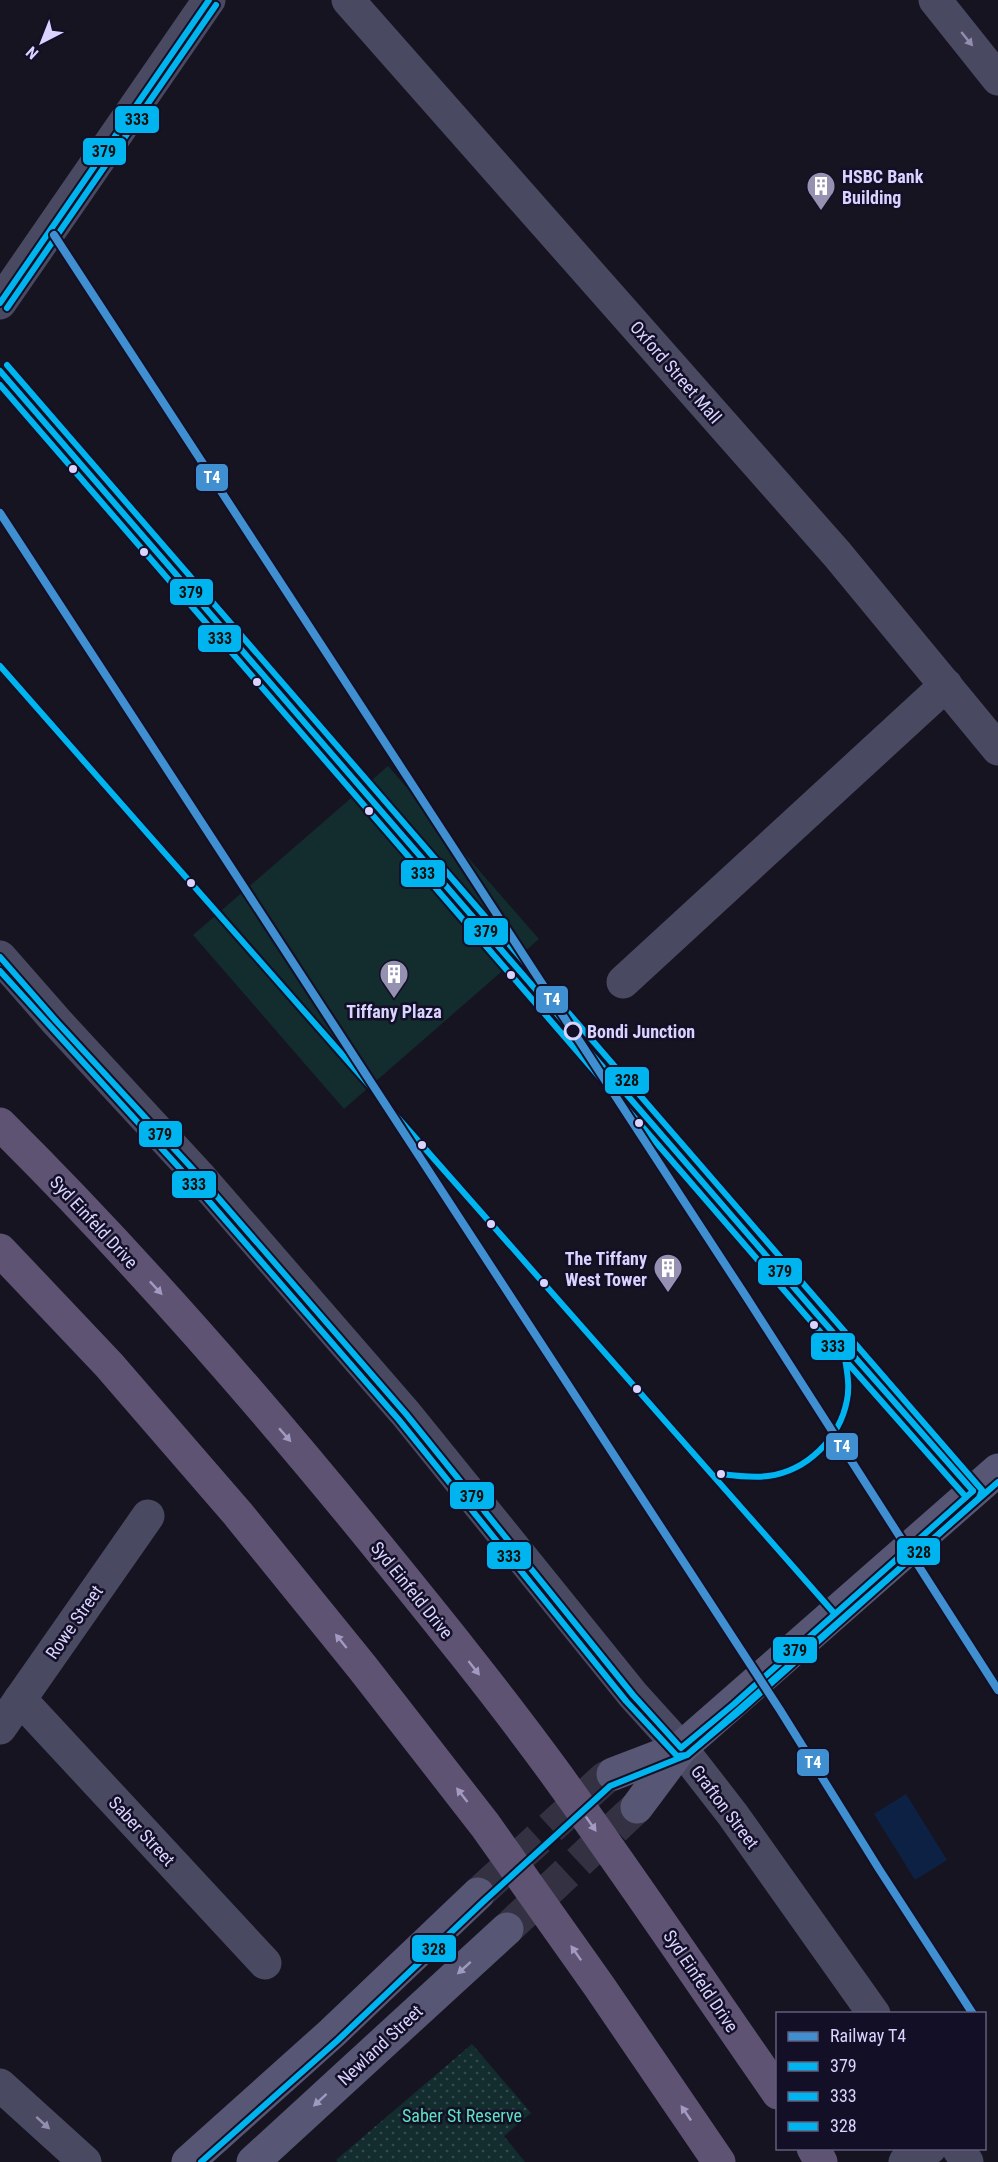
<svg xmlns="http://www.w3.org/2000/svg" width="998" height="2162" font-family="'Roboto Condensed',sans-serif">
<style>
.grass{fill:#132c2d}
.park{fill:url(#park-dots)}
.water{fill:#0d2144}
.lines{fill:none;stroke-linecap:round;stroke-linejoin:round}
.secondary-tunnel{stroke:#333142;stroke-width:33;stroke-dasharray:33 16;stroke-linecap:butt}
.street{stroke:#4a4962;stroke-width:33}
.secondary{stroke:#575674;stroke-width:33}
.primary{stroke:#5e5373;stroke-width:33}
.primary-bridge{stroke:#5e5373;stroke-width:33}
.bus-1-casing{stroke:#130f26;stroke-width:10}
.bus-2-casing{stroke:#130f26;stroke-width:10}
.bus-3-casing{stroke:#130f26;stroke-width:10}
.bus-1{stroke:#00b5ef;stroke-width:6}
.bus-2{stroke:#00b5ef;stroke-width:6}
.bus-3{stroke:#00b5ef;stroke-width:6}
.rail-1-casing{stroke:#130f26;stroke-width:12}
.rail-1{stroke:#4090d1;stroke-width:8}
.oneway{fill:#928eb0}
.oneway2{fill:#a29ac0}
.oneway3{fill:#9e9bc0}
.bus-dot{fill:#d9d4ff;stroke:#130f26;stroke-width:2}
.stop-dot{fill:#130f26;stroke:#d9d4ff;stroke-width:3}
.labels{text-anchor:middle;dominant-baseline:central;stroke-width:5;stroke-linejoin:round;paint-order:stroke}
.poi-label{font-size:18px;font-weight:bold;fill:#d9d4ff;stroke:#130f26;text-anchor:start}
.street-label{font-size:18px;fill:#d9d4ff;stroke:#130f26}
.stop-label{font-size:18px;font-weight:bold;fill:#d9d4ff;stroke:#130f26;text-anchor:start}
.park-label{font-size:18px;fill:#5fe0c0;stroke:#130f26}
.line-badge{stroke:#130f26;stroke-width:2}
.badge-label{font-size:16px;text-anchor:middle;font-weight:bold;fill:#fff}
.pale-badge-label{font-size:16px;text-anchor:middle;font-weight:bold;fill:#111}
</style>
<defs>
<pattern id="park-dots" width="8" height="8" patternUnits="userSpaceOnUse" patternTransform="scale(1.5)"><rect width="8" height="8" fill="#132c2d"/><path d="M2 2h.1M6 6h.1" fill="none" stroke="#354a4c" stroke-width="1.8" stroke-linecap="round"/></pattern>
</defs>
<rect width="100%" height="100%" fill="#161421"/>
<!-- grass -->
<polygon class="grass" points="388,766 539,939 344,1109 193,935"/>
<!-- park -->
<polygon class="park" points="472,2044 531,2113 504,2136 525,2162 338,2162 336,2160"/>
<!-- water -->
<polygon class="water" points="906,1794 947,1860 915,1880 874,1814"/>
<g class="lines">
<!-- secondary-tunnel -->
<g class="secondary-tunnel">
<polyline points="478,1894 605,1778 613,1774"/>
<polyline points="507,1929 637,1807"/>
</g>
<!-- street -->
<g class="street">
<polyline points="348,0 837,554 998,749"/>
<polyline points="935,0 998,79"/>
<polyline points="0,303 209,0"/>
<polyline points="0,957 57,1022 201,1178 406,1414 633,1695 681,1748 733,1815 874,2014"/>
<polyline points="623,982 946,685"/>
<polyline points="20,1699 265,1963"/>
<polyline points="0,1728 148,1516"/>
<polyline points="0,2085 85,2162"/>
<polyline points="958,2148 967,2162"/>
<polyline points="905,2162 930,2148"/>
</g>
<!-- secondary -->
<g class="secondary">
<polyline points="613,1774 681,1748"/>
<polyline points="637,1807 681,1748 998,1470"/>
<polyline points="188,2162 332,2033 478,1894"/>
<polyline points="253,2162 507,1929"/>
</g>
<!-- primary -->
<polyline class="primary" points="813,2148 821,2162"/>
<!-- primary-bridge -->
<g class="primary-bridge">
<path d="M 0,1124 C 133,1256 257,1398 375,1543 C 436,1618 496,1692 553,1770 C 630,1876 703,1985 778,2093"/>
<polyline points="0,1250 109,1365 238,1514 362,1667 485,1825 599,1986 719,2162"/>
</g>
<!-- bus-1 casing -->
<g class="bus-1-casing">
<g id="bus-1">
<polyline points="0,303 209,0"/>
<polyline points="0,371 822,1320 973,1491"/>
<polyline points="0,666 834,1613"/>
<polyline points="0,957 57,1022 201,1178 406,1414 633,1695 681,1748 734,1704 973,1491"/>
</g>
</g>
<!-- bus-2 casing -->
<g class="bus-2-casing">
<g id="bus-2">
<polyline points="7,308 216,5"/>
<polyline points="0,385 815,1326 966,1497"/>
<polyline points="0,971 194,1184 399,1420 626,1701 677,1756 687,1755 998,1482"/>
</g>
</g>
<!-- bus-3 casing -->
<g class="bus-3-casing">
<g id="bus-3">
<polyline points="7,365 982,1490 979,1498 740,1711 687,1755 610,1786 484,1901 338,2040 201,2162"/>
<path d="M 721,1474 C 737,1476 752,1478 768,1476 C 807,1471 840,1438 847,1400 C 850,1386 847,1372 845,1358"/>
</g>
</g>
<!-- bus-1 -->
<use href="#bus-1" class="bus-1"/>
<!-- bus-2 -->
<use href="#bus-2" class="bus-2"/>
<!-- bus-3 -->
<use href="#bus-3" class="bus-3"/>
<!-- rail-1 casing -->
<g class="rail-1-casing">
<g id="rail-1">
<polyline points="54,235 747,1298 998,1690"/>
<polyline points="0,513 780,1710 879,1869 973,2014"/>
</g>
</g>
<!-- rail-1 -->
<use href="#rail-1" class="rail-1"/>
</g>
<!-- one-way arrows -->
<defs><path id="oneway-solid" d="M-6-.8H1V-3.2L6.5 0L1 3.2V.8H-6Z" transform="scale(1.5)"/></defs>
<g class="oneway">
<use href="#oneway-solid" transform="translate(967 39) rotate(51)"/>
<use href="#oneway-solid" transform="translate(43 2123) rotate(42)"/>
</g>
<g class="oneway2">
<use href="#oneway-solid" transform="translate(156 1288) rotate(47)"/>
<use href="#oneway-solid" transform="translate(285 1435) rotate(49)"/>
<use href="#oneway-solid" transform="translate(341 1641) rotate(-129)"/>
<use href="#oneway-solid" transform="translate(474 1668) rotate(52)"/>
<use href="#oneway-solid" transform="translate(462 1795) rotate(-128)"/>
<use href="#oneway-solid" transform="translate(591 1824) rotate(55)"/>
<use href="#oneway-solid" transform="translate(576 1953) rotate(-125)"/>
<use href="#oneway-solid" transform="translate(686 2113) rotate(-124)"/>
</g>
<g class="oneway3">
<use href="#oneway-solid" transform="translate(464 1968) rotate(138)"/>
<use href="#oneway-solid" transform="translate(320 2100) rotate(137)"/>
</g>
<!-- icons -->
<defs>
<g id="building-pin" transform="scale(1.5)"><path d="M0 17L-7.5 6A9.5 9.5 0 1 1 7.5 6Z" fill="#9591b1" stroke="#130f26"/><path d="M-4-6H4V6H1V3H-1V6H-4ZM-2.5-4.3h1.7v1.8h-1.7ZM.8-4.3h1.7v1.8H.8ZM-2.5-1h1.7V.8h-1.7ZM.8-1h1.7V.8H.8Z" fill="#fff"/></g>
</defs>
<g fill-rule="evenodd">
<use href="#building-pin" x="821" y="186"/>
<use href="#building-pin" x="394" y="974"/>
<use href="#building-pin" x="668" y="1268"/>
</g>
<!-- markers -->
<g class="bus-dot">
<circle cx="73" cy="469" r="5"/>
<circle cx="144" cy="552" r="5"/>
<circle cx="257" cy="682" r="5"/>
<circle cx="369" cy="811" r="5"/>
<circle cx="191" cy="883" r="5"/>
<circle cx="511" cy="975" r="5"/>
<circle cx="639" cy="1123" r="5"/>
<circle cx="422" cy="1145" r="5"/>
<circle cx="491" cy="1224" r="5"/>
<circle cx="544" cy="1283" r="5"/>
<circle cx="814" cy="1325" r="5"/>
<circle cx="637" cy="1389" r="5"/>
<circle cx="721" cy="1474" r="5"/>
</g>
<circle class="stop-dot" cx="573" cy="1031" r="8"/>
<g class="labels">
<!-- poi labels -->
<g class="poi-label">
<text x="842" y="176">HSBC Bank<tspan x="842" dy="21">Building</tspan></text>
<text x="394" y="1011" text-anchor="middle">Tiffany Plaza</text>
<text x="647" y="1258" text-anchor="end">The Tiffany<tspan x="647" dy="21">West Tower</tspan></text>
</g>
<!-- street labels -->
<g class="street-label">
<text transform="translate(676 372) rotate(49)">Oxford Street Mall</text>
<text transform="translate(94 1222) rotate(47)">Syd Einfeld Drive</text>
<text transform="translate(412 1590) rotate(51)">Syd Einfeld Drive</text>
<text transform="translate(74 1622) rotate(-55)">Rowe Street</text>
<text transform="translate(725 1807) rotate(53)">Grafton Street</text>
<text transform="translate(142 1831) rotate(47)">Saber Street</text>
<text transform="translate(701 1981) rotate(56)">Syd Einfeld Drive</text>
<text transform="translate(380 2045) rotate(-43)">Newland Street</text>
</g>
<!-- stop labels -->
<g class="stop-label">
<text x="587" y="1031">Bondi Junction</text>
</g>
<!-- park labels -->
<g class="park-label">
<text x="462" y="2115">Saber St Reserve</text>
</g>
</g>
<g class="line-badge">
<rect x="114" y="105" width="46" height="29" rx="6" fill="#00b5ef"/>
<rect x="82" y="137" width="45" height="29" rx="6" fill="#00b5ef"/>
<rect x="195" y="463" width="34" height="29" rx="6" fill="#4090d1"/>
<rect x="169" y="578" width="45" height="28" rx="6" fill="#00b5ef"/>
<rect x="197" y="624" width="45" height="29" rx="6" fill="#00b5ef"/>
<rect x="400" y="859" width="46" height="29" rx="6" fill="#00b5ef"/>
<rect x="463" y="917" width="46" height="29" rx="6" fill="#00b5ef"/>
<rect x="535" y="985" width="34" height="29" rx="6" fill="#4090d1"/>
<rect x="604" y="1066" width="46" height="29" rx="6" fill="#00b5ef"/>
<rect x="138" y="1120" width="45" height="28" rx="6" fill="#00b5ef"/>
<rect x="171" y="1170" width="46" height="29" rx="6" fill="#00b5ef"/>
<rect x="757" y="1257" width="46" height="29" rx="6" fill="#00b5ef"/>
<rect x="810" y="1332" width="46" height="29" rx="6" fill="#00b5ef"/>
<rect x="825" y="1432" width="34" height="29" rx="6" fill="#4090d1"/>
<rect x="449" y="1481" width="46" height="29" rx="6" fill="#00b5ef"/>
<rect x="896" y="1537" width="45" height="29" rx="6" fill="#00b5ef"/>
<rect x="486" y="1541" width="46" height="29" rx="6" fill="#00b5ef"/>
<rect x="772" y="1636" width="46" height="28" rx="6" fill="#00b5ef"/>
<rect x="796" y="1748" width="34" height="29" rx="6" fill="#4090d1"/>
<rect x="411" y="1934" width="46" height="29" rx="6" fill="#00b5ef"/>
</g>
<g class="badge-label">
<text x="212" y="483">T4</text>
<text x="552" y="1005">T4</text>
<text x="842" y="1452">T4</text>
<text x="813" y="1768">T4</text>
</g>
<g class="pale-badge-label">
<text x="137" y="125">333</text>
<text x="104" y="157">379</text>
<text x="191" y="598">379</text>
<text x="220" y="644">333</text>
<text x="423" y="879">333</text>
<text x="486" y="937">379</text>
<text x="627" y="1086">328</text>
<text x="160" y="1140">379</text>
<text x="194" y="1190">333</text>
<text x="780" y="1277">379</text>
<text x="833" y="1352">333</text>
<text x="472" y="1502">379</text>
<text x="919" y="1558">328</text>
<text x="509" y="1562">333</text>
<text x="795" y="1656">379</text>
<text x="434" y="1955">328</text>
</g>
<!-- legend -->
<rect x="776" y="2012" width="210" height="138" fill="#130f26" stroke="#625e7d" stroke-width="1.5"/>
<rect x="788" y="2032" width="30" height="9" fill="#4090d1" stroke="#625e7d" stroke-width="1.5"/>
<text x="830" y="2042" font-size="18" fill="#d9d4ff">Railway T4</text>
<rect x="788" y="2062" width="30" height="9" fill="#00b5ef" stroke="#625e7d" stroke-width="1.5"/>
<text x="830" y="2072" font-size="18" fill="#d9d4ff">379</text>
<rect x="788" y="2092" width="30" height="9" fill="#00b5ef" stroke="#625e7d" stroke-width="1.5"/>
<text x="830" y="2102" font-size="18" fill="#d9d4ff">333</text>
<rect x="788" y="2122" width="30" height="9" fill="#00b5ef" stroke="#625e7d" stroke-width="1.5"/>
<text x="830" y="2132" font-size="18" fill="#d9d4ff">328</text>
<!-- north arrow -->
<g transform="translate(42 42) rotate(222)" stroke="#130f26" stroke-width="4.5" paint-order="stroke">
<path d="M0-4.5L10 22L0 15L-10 22Z" fill="#d9d4ff"/>
<text y="-9" font-size="16" font-weight="bold" text-anchor="middle" fill="#d9d4ff">N</text>
</g>
</svg>
